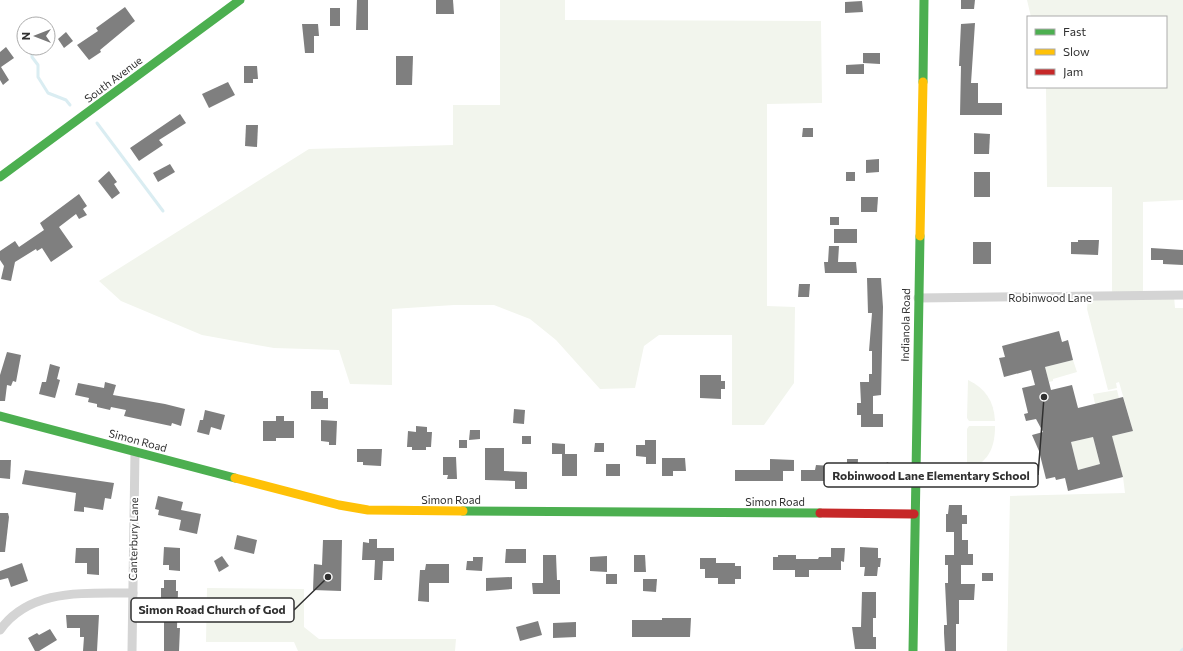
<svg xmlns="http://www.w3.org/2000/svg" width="1183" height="651" font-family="Commissioner,sans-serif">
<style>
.green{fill:#f2f5ed}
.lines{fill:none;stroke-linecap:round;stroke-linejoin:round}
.stream{stroke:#daedf2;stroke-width:3}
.building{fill:#7f7f7f;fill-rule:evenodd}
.street{stroke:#d4d4d4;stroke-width:9}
.fast{stroke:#4caf50;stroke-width:9}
.slow{stroke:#ffc107;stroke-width:9}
.jam{stroke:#c62828;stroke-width:9}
.labels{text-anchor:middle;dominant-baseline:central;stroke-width:4;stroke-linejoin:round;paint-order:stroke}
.street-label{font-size:11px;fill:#303030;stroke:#fff}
.leader{fill:none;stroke:#303030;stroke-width:1.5}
.callout-dot{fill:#303030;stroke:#fff;stroke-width:1.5}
.callout{fill:#fff;stroke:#303030;stroke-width:1.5}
.callout-label{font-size:12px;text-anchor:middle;font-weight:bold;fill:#303030}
</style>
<rect width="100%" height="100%" fill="#fff"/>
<!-- green -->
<g class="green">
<polygon points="500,0 565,0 565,20 821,21 822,103 767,104 767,306 795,307 794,383 764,425 732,425 732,335 659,335 644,346 635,388 600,389 556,340 530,319 494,305 454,305 392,309 392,385 350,384 339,350 274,348 202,335 121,301 99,281 309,149 453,145 453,105 500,105"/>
<polygon points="1027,0 1183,0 1183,200 1143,202 1143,296 1174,296 1175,308 1183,308 1183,651 1007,651 1010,496 1125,493 1123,477 1109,427 1114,426 1117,435 1133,431 1119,382 1116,383 1117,388 1108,390 1087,309 1088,297 1112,296 1112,187 1047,187 1046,87 1166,87 1166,17 1031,17"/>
<polygon points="1073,360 1077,372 1053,379 1053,381 1049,382 1045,367"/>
<path d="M 968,380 C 985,388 994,401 995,421 L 969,421 L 967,418 Z"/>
<polygon points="1117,390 1119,398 1095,404 1093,394"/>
<path d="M 969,426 L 995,426 C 995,449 988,462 967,471 L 967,429 Z"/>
<polygon points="1093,437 1100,464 1078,470 1071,442"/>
<polygon points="207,588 304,589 304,627 319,639 456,639 455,651 298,651 294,642 206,642"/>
</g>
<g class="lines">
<!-- stream -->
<g class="stream">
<polyline points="24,39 24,43"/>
<polyline points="27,48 32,51 32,57 38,65 38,77 48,93 66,100 70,105"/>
<polyline points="97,123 163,211"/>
<polyline points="1181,651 1183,649"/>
</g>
</g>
<!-- building -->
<g class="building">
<polygon points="357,0 368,0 368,30 356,30"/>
<polygon points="436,0 453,0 454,14 436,14"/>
<polygon points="961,0 975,0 974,9 961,9"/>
<polygon points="862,1 863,12 845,13 845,2"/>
<polygon points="125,7 135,21 100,50 101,52 89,60 77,45 98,31 96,28"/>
<rect x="330" y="8" width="10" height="18"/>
<polygon points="975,23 971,83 978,83 978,103 1002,103 1002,115 960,115 961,66 959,66 961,24"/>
<polygon points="302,24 318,24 319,36 314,36 314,53 305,53"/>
<polygon points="66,32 73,41 64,48 58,39"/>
<polygon points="6,47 14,58 1,67 9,80 3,85 0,80 0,52"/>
<polygon points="863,53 880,53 880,64 863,63"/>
<polygon points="396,56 413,56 412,85 396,85"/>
<polygon points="864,64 864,74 846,74 846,65"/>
<polygon points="244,66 257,66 258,79 253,79 253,83 244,83"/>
<polygon points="228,82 235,95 209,108 202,94"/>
<polygon points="180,114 186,123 159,140 163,145 139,161 130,148"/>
<polygon points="246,125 258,125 257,147 245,146"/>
<polygon points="803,128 813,128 813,137 802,137"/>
<polygon points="974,133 990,134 989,154 974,154"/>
<polygon points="879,159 879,172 866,173 866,160"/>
<polygon points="170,164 175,172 158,182 153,173"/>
<polygon points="109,171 117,182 114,184 120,193 112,199 98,181"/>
<rect x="846" y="172" width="9" height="9"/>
<rect x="974" y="172" width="16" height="25"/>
<polygon points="79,194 87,206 83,209 87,215 79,219 76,214 59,227 73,247 51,262 42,248 37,251 36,249 15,262 11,281 1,279 4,266 0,260 0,251 15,241 19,247 44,230 40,223"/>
<polygon points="861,197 878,197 877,212 861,212"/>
<rect x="830" y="217" width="9" height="8"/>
<rect x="834" y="229" width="23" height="14"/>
<polygon points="1078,240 1099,240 1098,255 1071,254 1071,242 1078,242"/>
<rect x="973" y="242" width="18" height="22"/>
<polygon points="829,246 839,246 838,262 856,262 857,273 825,273 824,262 828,262"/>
<polygon points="1151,248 1183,250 1183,265 1163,264 1163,260 1151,260"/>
<polygon points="867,278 881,278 883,307 881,395 873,396 873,414 883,414 883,427 861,427 861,415 857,415 857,403 861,403 860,382 869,382 869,374 872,374 872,351 869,351 872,313 868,313"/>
<polygon points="799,284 810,284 809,297 798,297"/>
<path d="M 1059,331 L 1062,342 L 1068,340 L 1073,360 L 1045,367 L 1051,390 L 1072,385 L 1078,408 L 1123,397 L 1133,431 L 1112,436 L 1123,477 L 1068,491 L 1065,478 L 1056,480 L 1055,477 L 1046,479 L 1039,451 L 1032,435 L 1043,432 L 1036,419 L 1026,421 L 1024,414 L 1028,413 L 1022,388 L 1035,385 L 1031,370 L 1004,377 L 999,358 L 1005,357 L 1002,346 ZM 1093,437 L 1100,464 L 1078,470 L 1071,442 Z"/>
<polygon points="7,352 21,355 16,382 13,381 11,386 7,385 5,401 0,401 0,375"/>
<polygon points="50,364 60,367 57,379 60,380 55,398 39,394 42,382 46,382"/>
<polygon points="700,375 721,375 721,381 725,381 725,389 721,389 721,399 700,398"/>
<polygon points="105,382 116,385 113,395 165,404 185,409 181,426 172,423 171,426 124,416 126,410 111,407 110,410 97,407 97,404 88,402 89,398 75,395 78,383 104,388"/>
<polygon points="311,391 323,391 323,398 328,398 328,409 311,409"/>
<polygon points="514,409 525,410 524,424 513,423"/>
<polygon points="205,410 225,415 221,430 211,427 209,435 197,432 200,420 203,420"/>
<polygon points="276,416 284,416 284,421 294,421 294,438 276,438 276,441 263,441 263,421 276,421"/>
<polygon points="321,420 337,421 336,445 329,445 329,442 321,441"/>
<polygon points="416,426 427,427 427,432 432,432 431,447 426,447 426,450 412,450 412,447 407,447 408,431 416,432"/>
<polygon points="470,430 480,430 480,439 469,440"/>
<rect x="522" y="436" width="9" height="8"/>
<rect x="459" y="440" width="8" height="8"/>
<polygon points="645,440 656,440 656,464 646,464 646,457 636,456 636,445 645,445"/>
<polygon points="552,443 565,444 565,454 577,454 577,476 562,476 562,454 552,454"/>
<polygon points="595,443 604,443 604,452 594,452"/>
<polygon points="485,448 504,448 504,471 527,472 527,489 515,489 515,481 485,480"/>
<polygon points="357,449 382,449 381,466 363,465 363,462 357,462"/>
<polygon points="443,457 456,457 457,479 447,479 448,475 443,475"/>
<polygon points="662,458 685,458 686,471 673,471 673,476 662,476"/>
<polygon points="770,459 794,460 794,471 783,471 783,481 735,481 735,470 770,470"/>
<polygon points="847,459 858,459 857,481 801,481 801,470 815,470 816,465 847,467"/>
<polygon points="0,460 11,460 10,479 0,478"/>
<polygon points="888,462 892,472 871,482 867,472"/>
<rect x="606" y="464" width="14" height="12"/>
<polygon points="25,470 114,483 111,499 105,498 103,510 84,507 84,512 74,511 76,493 22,484"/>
<polygon points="158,496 183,502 181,510 201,514 197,534 179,530 181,520 158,515 159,510 155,509"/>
<polygon points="949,505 962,505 962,515 967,515 967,524 962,524 962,540 968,540 968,554 973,554 973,565 961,565 961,584 975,584 974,600 959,600 959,624 956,624 956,651 945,651 944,633 944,625 947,625 945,583 948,583 948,565 945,565 945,555 954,555 954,532 946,532 946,514 948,514"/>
<polygon points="0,513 8,513 9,517 5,552 0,552"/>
<polygon points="237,535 257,540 254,554 234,549"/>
<polygon points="369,539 377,539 377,548 394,548 394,561 383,561 382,580 374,580 375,560 362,560 363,542 369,543"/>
<polygon points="323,540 342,540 341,591 313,590 314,564 322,565"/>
<polygon points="164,547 180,548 180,571 169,570 169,565 163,565"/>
<polygon points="860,547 878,548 878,558 881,558 880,567 878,567 877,576 864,576 865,567 860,567"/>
<polygon points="76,548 99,548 99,575 87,574 87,563 75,563"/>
<polygon points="831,548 845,548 844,562 841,561 841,570 809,570 809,577 795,577 795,570 773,570 773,557 778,557 778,555 796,555 796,559 818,559 819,557 831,557"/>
<polygon points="506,549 526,549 526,563 505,563"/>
<polygon points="543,555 556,555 557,580 560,580 560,594 533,594 532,583 543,583"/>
<polygon points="634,555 645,555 646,572 634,572"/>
<polygon points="222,556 229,566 219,572 214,561"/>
<polygon points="607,556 607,572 590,571 590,557"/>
<polygon points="473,557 483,557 482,571 466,570 467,561 473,561"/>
<polygon points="700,558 716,558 716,563 735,563 735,566 741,566 741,579 735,579 735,584 718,584 718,578 705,578 705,569 700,569"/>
<polygon points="22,563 28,581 11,587 8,578 0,580 0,571"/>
<polygon points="426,564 449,564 449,583 429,583 429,602 418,601 420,570 425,570"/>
<rect x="982" y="573" width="11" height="8"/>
<rect x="606" y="574" width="11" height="10"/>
<polygon points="512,577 512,589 486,591 486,578"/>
<polygon points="643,579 657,579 656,592 643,591"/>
<polygon points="164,580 176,580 176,591 178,591 177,628 180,628 179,651 164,651 164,598 161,598 161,588 164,588"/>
<polygon points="862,592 876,592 876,618 873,618 873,637 876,637 876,649 855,649 852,627 861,627"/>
<polygon points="66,615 99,615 97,651 83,651 84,637 80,637 80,628 67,628"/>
<polygon points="662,618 691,618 690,637 632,637 632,620 662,620"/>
<polygon points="538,621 542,635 520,641 516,627"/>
<polygon points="576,622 576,637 553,638 553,623"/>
<polygon points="50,629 57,640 39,651 35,651 28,638 37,633 39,635"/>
</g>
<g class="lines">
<!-- street -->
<g class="street">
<polyline points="918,298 1183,295"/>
<path d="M 0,630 C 31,587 86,594 133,593"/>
<polyline points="132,651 135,452"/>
</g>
<!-- fast -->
<g class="fast">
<polyline points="923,82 924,0"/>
<polyline points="0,177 240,0"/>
<polyline points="0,416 235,478"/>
<polyline points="463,511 820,513"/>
<polyline points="913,651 920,236"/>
</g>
<!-- slow -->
<g class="slow">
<polyline points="920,236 923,82"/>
<polyline points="235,478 339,505 368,510 463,511"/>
</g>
<!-- jam -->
<polyline class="jam" points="820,513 914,514"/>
</g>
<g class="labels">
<!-- street labels -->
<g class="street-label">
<text transform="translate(113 79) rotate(-37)">South Avenue</text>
<text x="1050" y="297">Robinwood Lane</text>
<text transform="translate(905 325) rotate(-89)">Indianola Road</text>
<text transform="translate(138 440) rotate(15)">Simon Road</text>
<text x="451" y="499">Simon Road</text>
<text x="775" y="501">Simon Road</text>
<text transform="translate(133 539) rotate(-89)">Canterbury Lane</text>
</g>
</g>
<!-- callouts -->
<path class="leader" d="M1044 397L1038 475M328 577L294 610"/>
<g class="callout-dot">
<circle cx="1044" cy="397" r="4"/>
<circle cx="328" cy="577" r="4"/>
</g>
<g class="callout">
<rect x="824" y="463" width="214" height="24" rx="4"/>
<rect x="131" y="598" width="163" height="24" rx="4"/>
</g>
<g class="callout-label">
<text x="931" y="480">Robinwood Lane Elementary School</text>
<text x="212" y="614">Simon Road Church of God</text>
</g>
<!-- legend -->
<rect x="1027" y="16" width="140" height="72" fill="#ffffff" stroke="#acacac"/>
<rect x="1035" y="29" width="20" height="6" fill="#4caf50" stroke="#acacac"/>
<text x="1063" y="36" font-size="12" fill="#303030">Fast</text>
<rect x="1035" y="49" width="20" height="6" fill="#ffc107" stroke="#acacac"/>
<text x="1063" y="56" font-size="12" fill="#303030">Slow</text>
<rect x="1035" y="69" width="20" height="6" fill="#c62828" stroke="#acacac"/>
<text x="1063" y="76" font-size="12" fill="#303030">Jam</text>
<!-- north arrow -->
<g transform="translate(36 36) rotate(270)"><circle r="19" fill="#ffffff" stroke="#acacac"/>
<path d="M0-3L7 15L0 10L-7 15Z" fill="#787878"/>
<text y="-6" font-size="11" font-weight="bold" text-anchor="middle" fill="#303030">N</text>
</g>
</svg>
